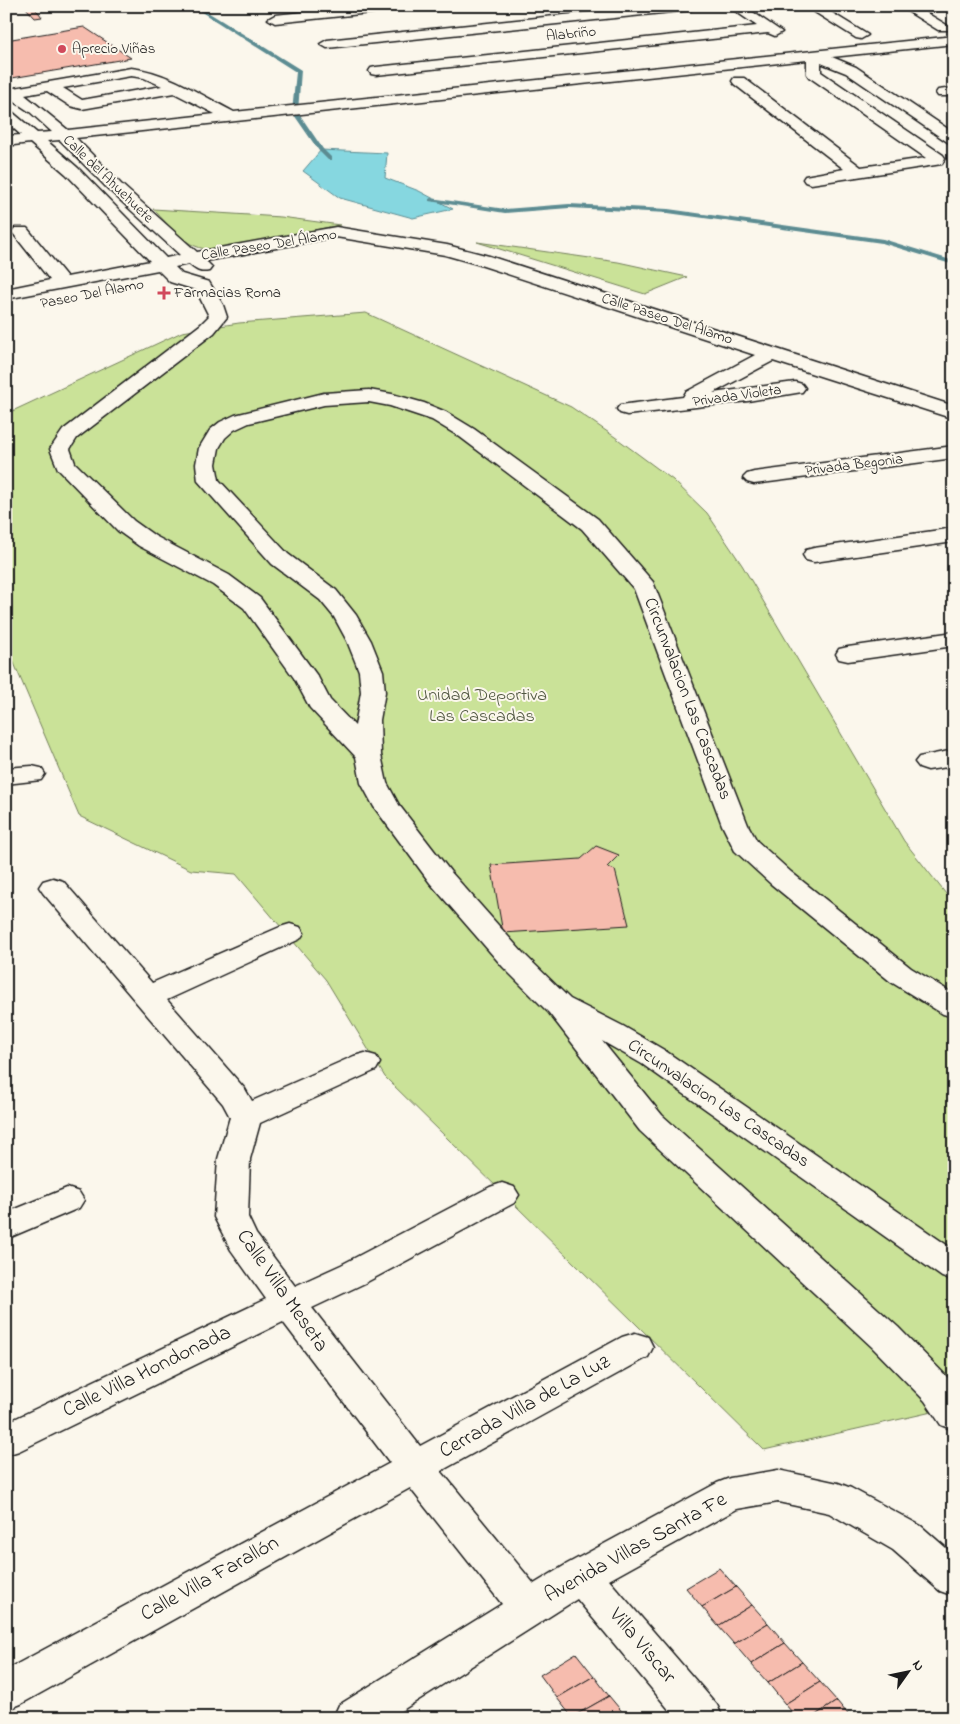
<svg xmlns="http://www.w3.org/2000/svg" width="960" height="1724" font-family="'Indie Flower',sans-serif">
<style>
.green{fill:#cae298;stroke:#737f5a}
.water{fill:#86d7e0;stroke:#5c8c92}
.lines{fill:none;stroke-linecap:round;stroke-linejoin:round}
.stream{fill:#5c8c92;fill-rule:evenodd}
.building{fill:#f6bcae;stroke:#1c1c1c}
.minor-casing{stroke:#1c1c1c;stroke-width:3}
.minor{fill:#fbf7ec;fill-rule:evenodd}
.poi-dot{fill:#d1495b;stroke:#fbf7ec;stroke-width:2}
.labels{text-anchor:middle;dominant-baseline:central;stroke-width:4;stroke-linejoin:round;paint-order:stroke}
.far-street-label{font-size:15px;fill:#1c1c1c;stroke:#fbf7ec}
.far-poi-label{font-size:15px;fill:#1c1c1c;stroke:#fbf7ec;text-anchor:start}
.park-label{font-size:18px;fill:#505741;stroke:#fbf7ec}
.street-label{font-size:18px;fill:#1c1c1c;stroke:#fbf7ec}
.near-street-label{font-size:21px;fill:#1c1c1c;stroke:#fbf7ec}
</style>
<rect width="100%" height="100%" fill="#fbf7ec"/>
<filter id="ink" filterUnits="userSpaceOnUse"><feTurbulence type="fractalNoise" baseFrequency=".02" numOctaves="2"/><feDisplacementMap in="SourceGraphic" scale="10" xChannelSelector="R" yChannelSelector="G"/><feConvolveMatrix kernelMatrix="1 2 1 2 8 2 1 2 1" color-interpolation-filters="sRGB"/></filter>
<g filter="url(#ink)">
<!-- green -->
<g class="green">
<path d="M 153,209 L 281,217 L 340,225 L 215,250 C 184,249 173,229 153,209 Z"/>
<polygon points="477,242 618,262 687,277 645,294"/>
<polygon points="366,313 571,407 615,437 673,480 707,513 742,565 904,841 954,904 954,1407 764,1450 385,1077 326,980 236,874 191,870 79,816 11,656 6,652 6,414 182,332 239,323"/>
</g>
<!-- water -->
<polygon class="water" points="321,150 387,153 385,178 419,191 453,209 413,218 340,198 303,171"/>
<g class="lines">
<!-- stream -->
<g class="stream">
<polygon points="192,6 198,6 301,70 298,112 323,149 332,158 332,160 328,160 319,151 292,112 296,72"/>
<polygon points="431,198 505,209 569,204 668,209 883,239 954,261 954,265 882,243 668,213 569,208 505,213 429,201 429,199"/>
</g>
</g>
<!-- building -->
<g class="building">
<polygon points="33,7 39,13 42,17 35,18 26,8"/>
<polygon points="84,27 131,58 6,79 6,40"/>
<polygon points="596,846 619,855 607,867 615,870 629,925 503,933 491,865 581,859"/>
<polygon points="719,1568 736,1587 702,1607 686,1588"/>
<polygon points="736,1587 752,1605 718,1626 702,1607"/>
<polygon points="752,1605 768,1623 734,1644 718,1626"/>
<polygon points="768,1623 785,1643 751,1664 734,1644"/>
<polygon points="785,1643 802,1662 768,1683 751,1664"/>
<polygon points="576,1653 594,1676 557,1698 540,1675"/>
<polygon points="802,1662 820,1682 785,1704 768,1683"/>
<polygon points="594,1676 609,1696 572,1717 557,1698"/>
<polygon points="820,1682 837,1701 811,1718 797,1718 785,1704"/>
<polygon points="609,1696 624,1714 618,1718 572,1717"/>
<polygon points="837,1701 851,1718 811,1718"/>
</g>
<g class="lines">
<!-- minor casing -->
<g class="minor-casing">
<g id="minor">
<polygon points="358,6 405,6 399,10 275,23 268,19 275,15"/>
<polygon points="650,6 697,6 691,10 327,48 320,44 327,40"/>
<polygon points="728,6 744,6 782,32 775,36 768,33 376,75 371,74 369,71 371,68 376,67 757,26"/>
<polygon points="805,6 821,6 868,35 861,39 856,38"/>
<polygon points="899,6 915,6 950,27 948,30 938,30"/>
<path d="M 954,36 L 954,44 L 832,57 L 856,67 L 954,133 L 954,145 L 949,143 L 846,73 L 821,63 L 821,72 L 943,155 L 945,158 L 942,164 L 811,184 L 805,182 L 803,179 L 805,176 L 844,169 L 734,84 L 732,81 L 734,78 L 744,78 L 861,167 L 926,158 L 809,77 L 807,74 L 807,60 L 76,138 L 121,184 L 197,252 L 336,227 L 447,245 L 489,256 L 954,406 L 954,419 L 773,361 L 713,393 L 795,382 L 802,384 L 805,388 L 802,392 L 748,401 L 627,415 L 620,413 L 617,409 L 620,405 L 683,397 L 686,392 L 755,355 L 477,264 L 445,255 L 336,237 L 206,261 L 212,267 L 209,271 C 200,273 196,270 189,264 L 175,267 L 182,274 L 209,282 L 223,305 L 227,317 L 214,333 L 77,438 L 70,449 L 75,463 L 134,521 L 155,536 L 229,575 L 260,598 L 318,677 L 330,700 L 355,726 L 361,692 L 359,671 L 347,641 L 334,617 L 320,600 L 272,564 L 198,481 L 196,464 L 199,448 L 210,430 L 220,422 L 235,415 L 324,393 L 369,390 L 392,394 L 424,403 L 446,412 L 474,429 L 598,519 L 653,582 L 748,825 L 757,841 L 791,872 L 911,968 L 954,994 L 954,1017 L 943,1014 L 891,982 L 771,884 L 735,851 L 722,825 L 634,589 L 582,529 L 460,437 L 432,420 L 390,406 L 369,402 L 324,405 L 249,423 L 234,430 L 225,438 L 219,448 L 216,464 L 219,480 L 288,554 L 336,590 L 356,615 L 371,641 L 383,671 L 385,692 L 380,720 L 381,755 L 387,783 L 399,805 L 450,871 L 523,953 L 570,999 L 623,1026 L 664,1050 L 954,1250 L 954,1281 L 942,1277 L 642,1064 L 602,1041 L 662,1115 L 898,1327 L 951,1381 L 954,1385 L 954,1430 L 941,1425 L 925,1401 L 872,1347 L 640,1131 L 549,1013 L 503,967 L 430,883 L 374,807 L 361,783 L 356,757 L 310,708 L 294,678 L 244,608 L 213,585 L 139,546 L 118,531 L 58,469 L 50,449 L 63,430 L 200,325 L 209,316 L 196,290 L 170,282 L 158,270 L 6,299 L 6,289 L 50,280 L 12,232 L 15,228 L 27,228 L 67,277 L 150,261 L 66,174 L 30,143 L 6,146 L 6,136 L 21,135 L 6,122 L 6,110 L 11,111 L 37,133 L 52,132 L 30,112 L 6,96 L 6,86 L 14,88 L 131,68 C 168,72 201,95 234,112 ZM 131,76 L 144,78 L 162,86 L 82,100 L 63,88 ZM 47,91 L 70,106 L 82,109 L 174,93 L 215,114 L 68,130 L 25,95 ZM 60,140 L 109,190 L 180,255 L 166,258 L 78,168 L 47,141 Z"/>
<polygon points="954,88 954,96 938,96 936,93 938,90"/>
<polygon points="954,446 954,458 754,484 747,482 743,478 747,474 754,472"/>
<polygon points="954,528 954,542 814,562 806,560 803,555 806,550 814,548"/>
<polygon points="954,632 954,646 848,661 839,659 836,654 839,649 848,647"/>
<polygon points="954,750 954,766 928,770 919,767 915,762 919,757"/>
<polygon points="32,766 41,768 45,774 41,780 6,784 6,768"/>
<polygon points="53,878 63,881 152,983 280,927 290,924 300,927 304,933 300,939 167,1000 245,1089 252,1101 354,1056 365,1053 376,1056 380,1063 376,1070 260,1123 250,1159 248,1217 256,1234 295,1286 341,1265 490,1187 502,1183 514,1187 519,1195 514,1203 365,1283 312,1308 420,1446 622,1337 635,1333 648,1337 653,1347 648,1357 441,1471 534,1584 567,1564 717,1483 730,1478 778,1470 838,1483 851,1488 921,1526 954,1555 954,1596 940,1591 893,1550 829,1513 778,1502 737,1509 609,1580 717,1705 723,1718 676,1718 577,1599 390,1718 333,1718 339,1705 502,1604 410,1488 21,1704 6,1710 6,1670 390,1463 283,1322 19,1451 6,1455 6,1423 266,1299 231,1250 214,1217 218,1159 230,1117 223,1104 43,893 39,887 43,881"/>
<polygon points="67,1188 79,1192 84,1200 79,1208 6,1239 6,1213"/>
</g>
</g>
<!-- minor -->
<use href="#minor" class="minor"/>
</g>
</g>
<!-- markers -->
<g class="poi-dot">
<circle cx="62" cy="49" r="5"/>
<path d="M161.5 285.5h5v5h5v5h-5v5h-5v-5h-5v-5h5z"/>
</g>
<g class="labels">
<!-- far-street labels -->
<g class="far-street-label">
<text transform="translate(571 34) rotate(-6)">Alabriño</text>
<text transform="translate(108 179) rotate(44)">Calle del Ahuehuete</text>
<text transform="translate(269 245) rotate(-9)">Calle Paseo Del Álamo</text>
<text transform="translate(92 294) rotate(-11)">Paseo Del Álamo</text>
<text transform="translate(667 319) rotate(18)">Calle Paseo Del Álamo</text>
<text transform="translate(737 396) rotate(-8)">Privada Violeta</text>
<text transform="translate(854 465) rotate(-7)">Privada Begonia</text>
</g>
<!-- far-poi labels -->
<g class="far-poi-label">
<text x="72" y="49">Aprecio Viñas</text>
<text x="174" y="293">Farmacias Roma</text>
</g>
<!-- park labels -->
<g class="park-label">
<text x="482" y="696">Unidad Deportiva<tspan x="482" dy="21">Las Cascadas</tspan></text>
</g>
<!-- street labels -->
<g class="street-label">
<text transform="translate(687 699) rotate(69)">Circunvalacion Las Cascadas</text>
<text transform="translate(718 1104) rotate(34)">Circunvalacion Las Cascadas</text>
</g>
<!-- near-street labels -->
<g class="near-street-label">
<text transform="translate(282 1291) rotate(55)">Calle Villa Meseta</text>
<text transform="translate(147 1372) rotate(-26)">Calle Villa Hondonada</text>
<text transform="translate(525 1407) rotate(-29)">Cerrada Villa de La Luz</text>
<text transform="translate(636 1548) rotate(-29)">Avenida Villas Santa Fe</text>
<text transform="translate(210 1579) rotate(-29)">Calle Villa Farallón</text>
<text transform="translate(642 1646) rotate(50)">Villa Viscar</text>
</g>
</g>
<!-- margin -->
<rect width="960" height="1724" fill="none" stroke="#fbf7ec" stroke-width="25"/>
<rect x="12" y="12" width="935" height="1699" fill="none" stroke="#1c1c1c" stroke-width="2" filter="url(#ink)"/>
<!-- north arrow -->
<g transform="translate(908 1672) rotate(57)" stroke="#fbf7ec" stroke-width="4" paint-order="stroke">
<path d="M0-4L9 19L0 12L-9 19Z" fill="#1c1c1c"/>
<text y="-8" font-size="14" font-weight="bold" text-anchor="middle" fill="#1c1c1c">N</text>
</g>
</svg>
